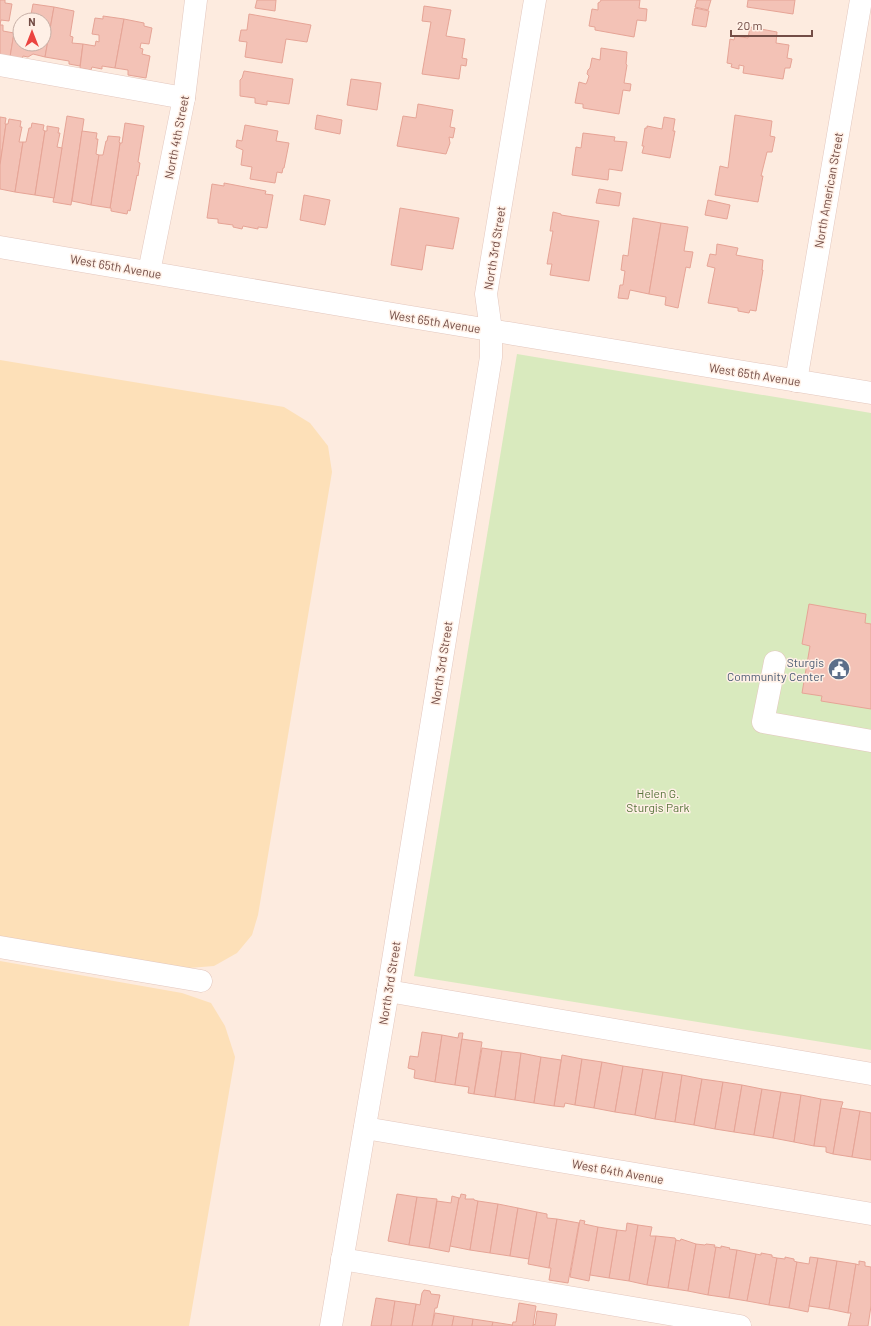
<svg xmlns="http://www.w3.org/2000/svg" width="871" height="1326" font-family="Barlow,sans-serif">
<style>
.green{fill:#d9eabe}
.sand{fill:#fde0b8}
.building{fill:#f3c2b6;stroke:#e6a496}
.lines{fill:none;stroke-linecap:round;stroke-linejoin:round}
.minor-casing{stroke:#e3c7be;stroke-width:23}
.minor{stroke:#fff;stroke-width:22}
.labels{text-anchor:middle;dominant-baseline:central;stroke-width:3;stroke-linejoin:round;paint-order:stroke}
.street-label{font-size:12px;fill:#734d46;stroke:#fff0e6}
.service-label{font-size:12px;fill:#4e5e75;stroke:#fff0e6;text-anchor:end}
.park-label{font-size:12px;fill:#58743c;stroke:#fff0e6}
</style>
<rect width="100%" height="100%" fill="#fdebdf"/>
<!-- green -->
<polygon class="green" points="517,354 871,413 871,1050 414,976"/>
<!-- sand -->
<g class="sand">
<polygon points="0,360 284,407 310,423 328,446 332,472 258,915 252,935 237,953 214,966 189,968 0,937"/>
<polygon points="0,961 182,993 211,1003 225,1026 235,1057 189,1326 0,1326"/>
</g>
<!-- building -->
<g class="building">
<polygon points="0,0 5,0 5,3 12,4 9,21 1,20 0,25 3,25 3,31 14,33 10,57 0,55"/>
<polygon points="257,0 276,0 275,11 255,8"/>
<polygon points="601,0 640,0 639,8 647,9 646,21 637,20 634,37 595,30 595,27 589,26 592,9 598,10 598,3 600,2"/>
<polygon points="697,0 711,0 708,10 695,7"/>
<polygon points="748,0 795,0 793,14 747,7"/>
<polygon points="33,4 54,7 45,57 33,54 28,57 23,56 22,59 10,57 14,33 20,34 20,44 44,44 44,20 30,20"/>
<polygon points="424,6 451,10 446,36 465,39 462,58 467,59 466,66 461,65 459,79 422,74 431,22 422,21"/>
<polygon points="54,7 74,11 70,36 73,37 72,43 83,44 80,66 69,64 69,61 45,57"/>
<polygon points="695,8 709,11 706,27 692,25"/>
<polygon points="249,14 311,25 307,42 286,39 282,63 245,57 247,42 239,41 241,30 247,30"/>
<polygon points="103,16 124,19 115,68 102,66 102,69 92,67 91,70 80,68 83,44 95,46 96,41 99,42 99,35 92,34 95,18 103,19"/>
<polygon points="124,19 144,23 144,26 152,28 149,44 141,43 140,48 143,49 142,54 150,56 146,78 128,75 128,70 115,68"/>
<polygon points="750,27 777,32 776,43 789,45 787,58 792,59 790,68 785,68 783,79 743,73 744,66 739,65 739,69 731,67 732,64 727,63 730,39 734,40 735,36 748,38"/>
<polygon points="601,48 627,52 626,64 627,65 624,83 631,84 630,91 623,90 619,114 583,108 583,104 575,103 579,82 586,84 587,82 589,76 587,74 588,70 590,68 592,58 600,60"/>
<polygon points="244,71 293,79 289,104 267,101 267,105 255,103 255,98 240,96 240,80 242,78"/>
<polygon points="351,79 381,83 377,110 347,105"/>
<polygon points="418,104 453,110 450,127 455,128 453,138 449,137 450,143 446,154 397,146 403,116 416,118"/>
<polygon points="317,115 342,120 340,134 315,129"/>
<polygon points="735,115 772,121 770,136 775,137 772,152 767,152 761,176 763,176 758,202 715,195 720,166 728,168"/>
<polygon points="67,116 84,119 71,205 53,202"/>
<polygon points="0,117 6,118 5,124 6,124 0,165"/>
<polygon points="664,117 675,119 673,131 675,131 670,158 642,153 644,146 642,146 645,128 647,128 647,126 662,129"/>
<polygon points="9,119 21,121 20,127 22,127 19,142 23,142 15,192 0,189 0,165 6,124 8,124"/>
<polygon points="32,123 44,125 43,130 45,131 35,195 15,192 23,142 26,142 29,128 31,128"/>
<polygon points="125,123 144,126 138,162 140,163 138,176 137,175 130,211 128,210 127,214 111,211 111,208 110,208 120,143 122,143"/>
<polygon points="245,125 278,131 276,141 289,143 284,168 283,168 282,173 277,172 275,183 250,179 252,167 241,165 243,150 236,147 237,140 242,141"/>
<polygon points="47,126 59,128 58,133 60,133 57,147 62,148 54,198 35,195 45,131 47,131"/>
<polygon points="82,131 97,133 96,139 98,139 96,154 99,155 91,205 72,201"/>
<polygon points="583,133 615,137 614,141 627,142 622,171 609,169 608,180 572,175 576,147 581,148"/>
<polygon points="108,136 120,137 119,142 120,143 110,208 91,205 99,155 103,155 106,141 107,141"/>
<polygon points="224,183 266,191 265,194 273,195 267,228 258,227 258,229 243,226 242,229 233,227 233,225 218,223 218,219 207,218 212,184 224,186"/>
<polygon points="599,189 621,193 619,206 596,203"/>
<polygon points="304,195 330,200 325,225 300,220"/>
<polygon points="708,200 730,205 727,219 705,215"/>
<polygon points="400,208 459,218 453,249 426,245 422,270 391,265"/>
<polygon points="553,212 561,214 561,215 599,221 589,281 550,275 552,264 547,264 553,231 550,231"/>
<polygon points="633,218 661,223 649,294 630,290 628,299 618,298 620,285 623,285 625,271 621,270 623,255 628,256"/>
<polygon points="661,223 688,227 684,251 693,252 690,268 686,267 678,308 665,305 666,297 649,294"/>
<polygon points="717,244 738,248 736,255 763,260 762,270 763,270 756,311 750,310 749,313 738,311 738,308 708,303 715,268 707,266 710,254 716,255"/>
<polygon points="809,604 866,614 865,623 871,624 871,709 821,701 822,696 802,693 810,646 802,644"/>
<polygon points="422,1032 442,1035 435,1082 414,1078 415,1070 408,1068 410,1056 418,1057"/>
<polygon points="459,1033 463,1033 455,1085 435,1082 442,1035 458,1038"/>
<polygon points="462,1039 482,1042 474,1094 468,1093 469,1087 455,1085"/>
<polygon points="482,1048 502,1051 495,1097 474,1094"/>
<polygon points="502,1051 521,1053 515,1100 495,1097"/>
<polygon points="521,1053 541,1057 534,1103 515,1100"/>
<polygon points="562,1055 582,1059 575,1105 565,1103 564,1107 554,1106"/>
<polygon points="541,1057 561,1060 554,1106 534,1103"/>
<polygon points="582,1059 602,1062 594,1108 575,1105"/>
<polygon points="602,1062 623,1066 615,1112 594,1108"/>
<polygon points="623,1066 643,1069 635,1115 615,1112"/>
<polygon points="643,1069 663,1072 655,1119 635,1115"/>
<polygon points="663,1072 682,1075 675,1122 655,1119"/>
<polygon points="682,1075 702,1079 694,1125 675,1122"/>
<polygon points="702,1079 723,1082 715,1129 694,1125"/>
<polygon points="723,1082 742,1085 734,1132 715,1129"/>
<polygon points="742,1085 762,1089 754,1135 734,1132"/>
<polygon points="762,1089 781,1092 773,1138 754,1135"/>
<polygon points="781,1092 801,1095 794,1142 773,1138"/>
<polygon points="801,1095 821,1099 814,1146 794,1142"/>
<polygon points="821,1099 843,1102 841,1108 833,1154 826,1152 826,1147 814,1146"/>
<polygon points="841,1108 860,1111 852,1157 833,1154"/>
<polygon points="860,1111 871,1113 871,1160 852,1157"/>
<polygon points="397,1194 417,1197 409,1245 388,1241"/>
<polygon points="461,1194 466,1195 465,1199 474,1199 474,1200 478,1201 470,1250 450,1246 459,1198 460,1198"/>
<polygon points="452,1196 459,1198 449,1252 429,1248 437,1201 451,1203"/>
<polygon points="417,1197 437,1199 429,1248 409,1245"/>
<polygon points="478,1201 498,1204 490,1253 470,1250"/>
<polygon points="498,1204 518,1208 510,1256 490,1253"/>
<polygon points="518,1208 537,1212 529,1259 510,1256"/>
<polygon points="537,1212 547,1214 547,1218 557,1219 549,1268 528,1264"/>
<polygon points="557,1219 579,1223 568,1283 549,1280 551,1268 549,1268"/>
<polygon points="580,1220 585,1221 584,1224 598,1227 589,1281 570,1277"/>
<polygon points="627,1223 638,1225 629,1281 609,1278 617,1230 626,1231"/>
<polygon points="638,1225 652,1227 650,1236 656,1236 647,1285 629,1281"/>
<polygon points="598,1227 617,1230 609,1278 590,1275"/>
<polygon points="656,1236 675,1238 676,1240 668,1288 647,1285"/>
<polygon points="681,1239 696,1244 688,1291 668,1288 676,1240 680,1241"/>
<polygon points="696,1244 705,1245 706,1244 715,1245 714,1247 716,1247 708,1295 688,1291"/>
<polygon points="721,1246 730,1248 729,1249 737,1250 729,1298 708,1295 716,1247 721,1248"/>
<polygon points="737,1250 756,1254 747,1301 729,1298"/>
<polygon points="761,1253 772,1255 772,1257 777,1258 769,1305 747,1301 756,1254 761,1255"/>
<polygon points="785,1257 794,1259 794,1261 797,1262 789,1308 769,1305 777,1258 785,1259"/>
<polygon points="810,1257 818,1258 808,1312 789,1308 797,1262 809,1264"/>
<polygon points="818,1258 837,1261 829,1309 809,1306"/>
<polygon points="837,1261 856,1264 848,1313 829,1309"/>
<polygon points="859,1261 865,1262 865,1266 871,1267 871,1306 868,1326 848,1326 851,1313 848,1313 856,1264 859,1265"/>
<polygon points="424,1290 430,1291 431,1294 440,1295 437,1308 435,1308 432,1326 412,1326 416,1304 420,1305 422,1293"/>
<polygon points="376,1298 395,1301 391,1326 371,1326"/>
<polygon points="395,1301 416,1304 412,1326 391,1326"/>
<polygon points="519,1303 536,1306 533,1326 512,1326 513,1322 516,1322"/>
<polygon points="537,1311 557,1314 555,1326 533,1326 534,1324 535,1325"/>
<polygon points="435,1313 454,1316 452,1326 432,1326"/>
<polygon points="454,1316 473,1319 472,1326 452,1326"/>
<polygon points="473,1319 493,1322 492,1326 472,1326"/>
<polygon points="493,1322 512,1325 512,1326 492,1326"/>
</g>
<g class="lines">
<!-- minor casing -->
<g class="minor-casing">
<g id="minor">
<polyline points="0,65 184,98"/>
<polyline points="0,247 399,315 871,393"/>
<polyline points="149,272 184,98 196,0"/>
<polyline points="796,381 861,0"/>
<polyline points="775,662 763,722 871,741"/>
<polyline points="0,947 201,981"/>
<polyline points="388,991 871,1074"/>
<polyline points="365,1128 871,1214"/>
<polyline points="342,1259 740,1326"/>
<polyline points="331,1326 388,991 491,357 491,330 486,294 535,0"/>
</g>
</g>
<!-- minor -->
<use href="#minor" class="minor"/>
</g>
<!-- icons -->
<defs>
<g id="civic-disc" transform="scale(1.15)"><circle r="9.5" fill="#5c6f8a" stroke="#fff0e6"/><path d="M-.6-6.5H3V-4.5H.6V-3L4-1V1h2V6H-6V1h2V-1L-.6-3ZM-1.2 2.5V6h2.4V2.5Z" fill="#fff"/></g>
</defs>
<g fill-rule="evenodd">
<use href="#civic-disc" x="839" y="669"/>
</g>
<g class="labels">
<!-- street labels -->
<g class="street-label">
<text transform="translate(176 137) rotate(-79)">North 4th Street</text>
<text transform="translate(828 190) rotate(-80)">North American Street</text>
<text transform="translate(494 248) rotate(-81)">North 3rd Street</text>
<text transform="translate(116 266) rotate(10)">West 65th Avenue</text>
<text transform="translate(435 321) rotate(9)">West 65th Avenue</text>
<text transform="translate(755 374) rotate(9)">West 65th Avenue</text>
<text transform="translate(441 663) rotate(-81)">North 3rd Street</text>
<text transform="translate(389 983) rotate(-81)">North 3rd Street</text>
<text transform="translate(618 1171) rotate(10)">West 64th Avenue</text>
</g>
<!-- service labels -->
<g class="service-label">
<text x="824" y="662">Sturgis<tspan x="824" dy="14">Community Center</tspan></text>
</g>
<!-- park labels -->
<g class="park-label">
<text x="658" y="793">Helen G.<tspan x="658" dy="14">Sturgis Park</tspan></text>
</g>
</g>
<!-- north arrow -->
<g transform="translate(32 32)"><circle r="19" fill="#fff0e6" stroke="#c7afa6"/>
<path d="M0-3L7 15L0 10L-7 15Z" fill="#eb4440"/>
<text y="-6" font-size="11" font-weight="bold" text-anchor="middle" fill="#734d46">N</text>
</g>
<!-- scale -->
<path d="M731 30v6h81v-6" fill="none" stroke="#734d46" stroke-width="2"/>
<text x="737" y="30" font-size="12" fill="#734d46" stroke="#fff0e6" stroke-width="3" paint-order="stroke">20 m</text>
</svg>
